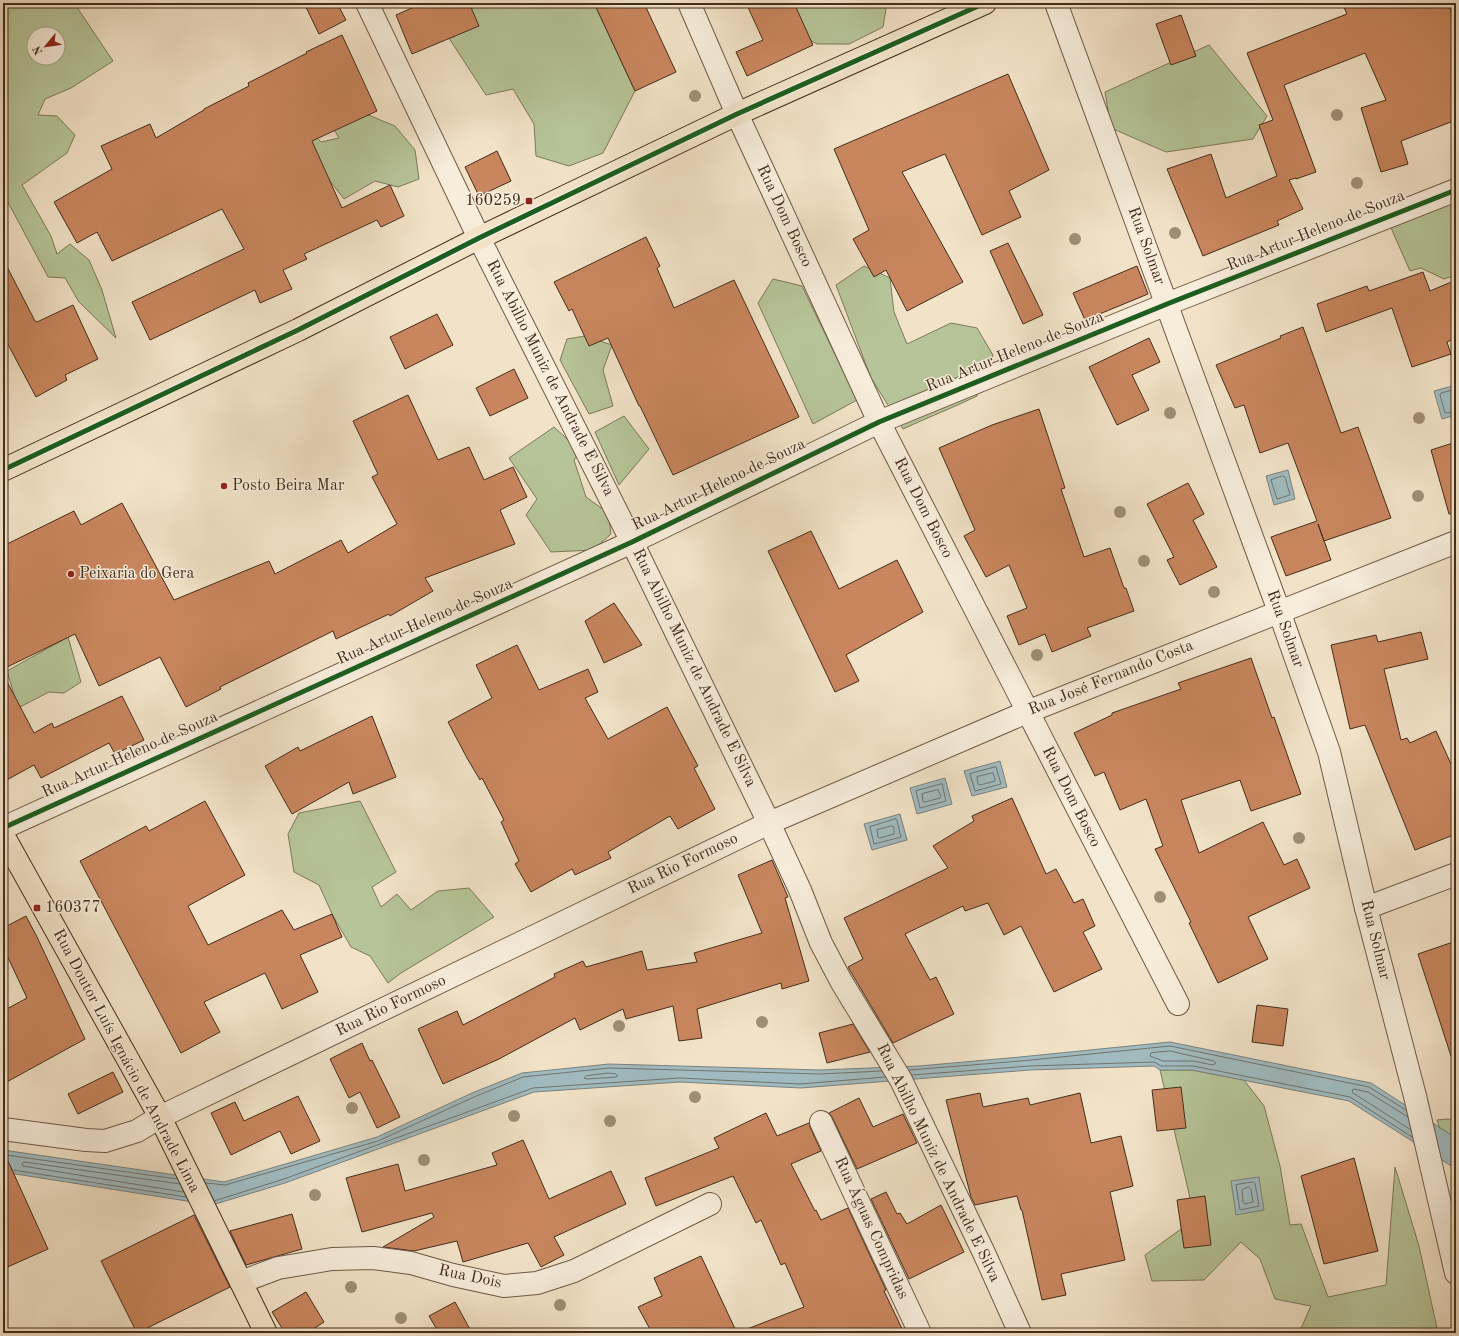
<svg xmlns="http://www.w3.org/2000/svg" width="1459" height="1336" font-family="'Old Standard TT',serif">
<style>
.green{fill:#b6c599;stroke:#7d795a;fill-rule:evenodd}
.water{fill:#a0bbc0;stroke:#7b827e}
.lines{fill:none;stroke-linecap:round;stroke-linejoin:round}
.shore{stroke:#72746e;stroke-width:1}
.building{fill:#c9865e;stroke:#442d1c}
.minor-casing{stroke:#705a47;stroke-width:24}
.major-casing{stroke:#442d1c;stroke-width:24}
.minor{stroke:#f7eddb;stroke-width:22}
.major{stroke:#f2e3c8;stroke-width:22}
.cycleway-casing{stroke:#f7eddb;stroke-width:8}
.cycleway{stroke:#1b5e20;stroke-width:5}
.tree{fill:#9f8f77}
.poi-dot{fill:#8f2418;stroke:#f7eddb;stroke-width:1.5}
.labels{text-anchor:middle;dominant-baseline:central;stroke-width:3;stroke-linejoin:round;paint-order:stroke}
.poi-label{font-size:16px;fill:#442d1c;stroke:#f7eddb;text-anchor:start}
.street-label{font-size:16px;fill:#442d1c;stroke:#f7eddb}
</style>
<rect width="100%" height="100%" fill="#f2e3c8"/>
<filter id="stains"><feTurbulence type="fractalNoise" baseFrequency=".005" numOctaves="4"/><feColorMatrix values="0 0 0 0 .2 0 0 0 0 .09 0 0 0 0 .02 0 0 0 .5 -.17"/></filter>
<radialGradient id="worn" r=".72"><stop offset=".6" stop-color="#630" stop-opacity="0"/><stop offset="1" stop-color="#630" stop-opacity=".3"/></radialGradient>
<!-- green -->
<g class="green">
<path d="M 7,3 L 74,3 L 113,61 L 71,88 L 45,99 L 38,115 L 57,116 L 75,135 L 67,153 L 22,185 L 51,236 L 57,254 L 70,244 L 89,260 L 102,290 L 116,338 L 79,302 L 65,278 L 48,277 L 3,193 L 3,16 ZM 34,34 L 58,34 L 58,58 L 34,58 Z"/>
<polygon points="479,3 594,3 635,91 603,153 569,166 536,156 534,124 513,89 486,95 443,29 467,14"/>
<polygon points="781,3 887,3 883,27 849,44 817,44 791,29"/>
<polygon points="1209,45 1267,116 1253,139 1166,152 1111,128 1105,92"/>
<polygon points="361,112 395,126 415,150 419,179 398,187 375,181 344,199 302,145 316,137 321,142 339,138 332,126"/>
<polygon points="1456,193 1456,275 1444,279 1421,268 1410,271 1388,221"/>
<path d="M 864,266 L 890,278 L 894,312 L 907,344 L 951,323 L 977,328 L 993,355 L 977,396 C 953,408 928,417 903,429 L 871,378 L 836,285 Z"/>
<polygon points="773,279 802,286 857,400 813,424 758,303"/>
<polygon points="585,336 612,345 603,370 613,406 589,414 560,360 567,339"/>
<polygon points="624,416 649,449 619,485 595,432"/>
<polygon points="554,427 580,451 574,460 586,497 608,513 611,534 593,550 551,552 526,515 537,499 509,458"/>
<polygon points="68,637 81,682 64,693 49,692 18,708 7,671"/>
<polygon points="360,801 396,872 372,887 381,907 397,894 411,910 438,891 469,888 494,917 401,973 388,983 370,956 351,947 333,916 319,885 294,872 288,834 299,813"/>
<polygon points="1160,1070 1192,1070 1244,1080 1264,1106 1280,1166 1290,1225 1301,1224 1328,1297 1386,1285 1395,1167 1419,1246 1437,1328 1407,1333 1299,1333 1311,1306 1275,1299 1260,1259 1241,1242 1204,1280 1152,1281 1145,1255 1195,1219"/>
<polygon points="1448,1119 1456,1120 1456,1176 1455,1175 1437,1120"/>
</g>
<!-- water -->
<g class="water">
<polygon points="1456,385 1456,415 1442,419 1434,391"/>
<polygon points="1288,470 1295,499 1274,505 1266,476"/>
<polygon points="1000,761 1007,787 972,796 964,771"/>
<polygon points="945,778 952,804 917,814 910,788"/>
<polygon points="900,814 907,840 872,850 864,824"/>
<polygon points="1170,1042 1371,1083 1456,1138 1456,1169 1349,1101 1192,1070 1160,1070 1154,1066 1030,1070 801,1088 680,1082 534,1092 285,1183 212,1205 3,1172 3,1150 224,1182 377,1137 472,1093 522,1073 609,1064 820,1070 919,1066 1020,1057"/>
<polygon points="1259,1177 1264,1210 1236,1215 1231,1181"/>
</g>
<g class="lines">
<!-- shore -->
<g class="shore">
<polyline points="1456,389 1441,393 1440,395 1445,413 1456,412"/>
<polygon points="1283,476 1285,477 1290,495 1277,499 1271,480"/>
<polygon points="996,767 1001,784 975,791 970,774"/>
<polygon points="993,773 995,779 995,781 980,785 978,784 977,777"/>
<polygon points="942,784 946,801 920,808 916,791"/>
<polygon points="938,790 941,796 940,798 925,802 923,802 922,794"/>
<polygon points="896,819 897,821 901,837 874,844 870,827"/>
<polygon points="892,826 894,827 894,834 880,838 878,837 877,830"/>
<polygon points="1170,1051 1214,1061 1216,1063 1213,1065 1193,1061 1163,1061 1150,1056 1151,1053"/>
<polyline points="909,1070 1021,1061 1170,1046 1369,1087 1406,1110"/>
<polygon points="609,1073 616,1074 618,1076 616,1077 587,1079 584,1078 586,1076"/>
<polyline points="912,1075 1030,1066 1154,1062 1161,1066 1193,1066 1350,1097 1412,1137"/>
<polyline points="1408,1117 1368,1092 1354,1089 1352,1090 1353,1093 1411,1130"/>
<polyline points="6,1155 177,1179"/>
<polyline points="13,1170 186,1197"/>
<polygon points="1253,1182 1255,1183 1259,1206 1240,1210 1236,1185"/>
<polyline points="206,1183 225,1185 378,1141 474,1097 523,1077 609,1068 820,1074 882,1071"/>
<polyline points="180,1184 24,1162 22,1164 23,1166 183,1192"/>
<polygon points="1249,1187 1251,1189 1253,1202 1245,1204 1243,1202 1242,1190"/>
<polyline points="214,1201 284,1179 533,1088 679,1078 800,1084 885,1077"/>
</g>
</g>
<!-- building -->
<g class="building">
<polygon points="304,3 337,3 346,20 319,34"/>
<polygon points="423,3 469,3 479,26 412,54 396,15"/>
<polygon points="594,3 644,3 676,72 635,91"/>
<polygon points="746,3 794,3 813,45 747,76 736,52 763,40"/>
<polygon points="1342,3 1447,3 1456,23 1456,120 1401,141 1408,164 1381,172 1361,108 1386,100 1365,53 1284,85 1316,172 1296,179 1296,178 1289,180 1303,209 1277,221 1279,225 1203,256 1167,169 1211,154 1226,198 1277,176 1259,125 1273,120 1247,53 1347,14"/>
<polygon points="1181,15 1196,56 1171,65 1156,24"/>
<polygon points="342,35 377,111 312,141 342,208 390,185 404,216 381,227 377,220 304,254 307,259 283,270 292,289 260,303 255,290 150,340 132,302 244,249 222,209 112,261 97,232 77,243 54,202 112,169 101,146 150,124 156,138 204,110 204,109 249,86 248,83 307,53 306,52"/>
<polygon points="1008,74 1049,170 1009,191 1021,217 982,235 945,154 902,172 963,282 907,311 886,270 874,277 853,239 869,230 834,149"/>
<polygon points="497,151 511,181 479,196 465,167"/>
<polygon points="646,237 660,266 657,268 674,308 734,280 799,417 673,475 640,406 639,406 608,338 589,346 572,309 569,311 554,282"/>
<polygon points="1008,243 1043,315 1023,324 990,251"/>
<polygon points="3,259 35,321 37,322 73,305 98,359 65,375 67,380 36,397 3,335"/>
<polygon points="1137,266 1148,294 1085,320 1073,293"/>
<polygon points="1423,272 1430,291 1456,280 1456,338 1447,342 1451,354 1412,367 1392,308 1326,332 1317,304 1367,286 1369,291"/>
<polygon points="437,314 453,345 405,369 390,337"/>
<polygon points="1303,327 1341,433 1358,427 1391,518 1324,541 1318,524 1331,560 1286,576 1271,537 1317,521 1288,443 1260,453 1244,405 1235,408 1216,365 1281,338 1280,336"/>
<polygon points="1149,338 1160,362 1132,375 1149,410 1117,425 1089,367"/>
<polygon points="514,369 528,398 490,416 476,388"/>
<polygon points="408,395 438,460 469,447 484,480 513,467 527,497 500,510 515,544 425,578 433,591 390,616 389,614 336,639 333,631 220,687 221,689 186,707 160,657 99,686 75,634 3,669 3,546 74,511 81,525 122,503 174,600 269,561 275,574 341,540 348,553 397,524 372,477 378,474 353,421"/>
<polygon points="1039,409 1065,488 1061,489 1084,557 1110,548 1124,588 1126,588 1134,611 1087,628 1091,636 1052,652 1045,634 1019,645 1007,616 1027,608 1009,565 986,577 964,536 975,530 939,448 992,425"/>
<polygon points="1456,442 1456,513 1449,514 1431,450"/>
<polygon points="1188,483 1204,514 1193,520 1217,567 1180,585 1167,560 1174,557 1147,504"/>
<polygon points="811,531 839,589 897,560 923,612 846,655 859,681 835,692 768,551"/>
<polygon points="614,603 642,645 604,663 585,621"/>
<polygon points="1421,632 1428,659 1384,669 1401,740 1407,738 1410,743 1436,731 1456,775 1456,834 1415,850 1365,725 1350,729 1331,645 1376,635 1378,642"/>
<polygon points="517,645 539,690 588,669 598,692 585,698 608,739 667,707 698,766 694,768 715,809 678,829 670,816 608,852 611,858 575,875 572,869 531,892 515,864 519,861 501,822 504,820 482,778 480,780 467,758 448,722 492,698 476,665"/>
<polygon points="1251,658 1272,718 1274,717 1301,794 1251,811 1240,780 1181,800 1199,853 1263,822 1284,865 1297,859 1310,888 1248,917 1268,959 1218,983 1189,923 1191,922 1155,849 1163,846 1146,799 1120,810 1104,772 1095,776 1074,733 1112,715 1112,713 1181,689 1178,683"/>
<polygon points="3,674 34,733 52,723 54,728 122,696 144,740 115,754 109,743 41,778 34,765 3,782"/>
<polygon points="372,716 396,777 353,794 349,782 292,814 265,766 298,747 300,751"/>
<polygon points="1012,798 1046,874 1056,869 1074,903 1083,899 1095,926 1083,932 1102,969 1054,992 1021,926 1004,935 988,903 965,911 963,906 905,934 930,980 936,977 954,1014 893,1043 848,967 863,959 844,918 948,868 933,846 974,821 972,816"/>
<polygon points="205,801 245,875 188,906 208,945 282,910 294,930 332,914 342,937 300,955 318,992 282,1009 265,973 204,1002 220,1032 181,1053 80,861 146,826 149,831"/>
<polygon points="772,860 788,897 785,898 809,981 782,989 781,983 697,1009 702,1038 679,1041 673,1006 626,1019 623,1009 580,1030 575,1018 499,1059 443,1084 418,1029 457,1011 463,1025 555,977 554,974 583,961 586,967 642,951 647,970 697,962 694,953 762,933 738,875"/>
<polygon points="26,916 37,937 85,1039 3,1084 3,1011 27,998 3,947 3,928"/>
<polygon points="1456,941 1456,1056 1451,1056 1418,954"/>
<polygon points="1257,1005 1288,1009 1283,1046 1252,1042"/>
<polygon points="853,1024 870,1052 827,1063 819,1033"/>
<polygon points="362,1043 370,1061 372,1060 400,1117 377,1128 360,1092 349,1098 330,1059"/>
<polygon points="113,1072 123,1092 78,1114 68,1094"/>
<polygon points="1181,1087 1186,1128 1157,1131 1152,1090"/>
<polygon points="980,1093 983,1107 1028,1098 1030,1105 1080,1093 1091,1143 1121,1136 1133,1186 1110,1192 1125,1260 1061,1274 1066,1295 1042,1300 1022,1210 1021,1210 1017,1196 975,1205 971,1197 946,1100"/>
<polygon points="298,1096 320,1141 291,1154 280,1131 231,1155 211,1113 235,1102 244,1121"/>
<polygon points="859,1098 873,1127 903,1114 917,1143 857,1169 832,1117 829,1113"/>
<polygon points="766,1113 777,1136 809,1123 810,1127 821,1151 791,1164 815,1211 816,1210 821,1220 848,1208 886,1290 884,1291 904,1333 743,1333 742,1331 804,1307 785,1263 781,1265 761,1220 756,1223 733,1176 656,1206 645,1178 719,1148 714,1138"/>
<polygon points="523,1140 549,1199 611,1171 626,1204 554,1237 564,1255 541,1267 528,1243 463,1262 457,1241 414,1251 383,1247 434,1217 432,1213 362,1232 346,1178 398,1164 405,1191 497,1165 492,1153"/>
<polygon points="3,1150 48,1249 3,1269"/>
<polygon points="1354,1158 1378,1251 1324,1264 1301,1176"/>
<polygon points="886,1192 897,1214 900,1213 907,1224 941,1205 964,1252 909,1279 871,1199"/>
<polygon points="1205,1196 1211,1245 1184,1248 1177,1200"/>
<polygon points="292,1214 302,1249 246,1265 230,1231"/>
<polygon points="194,1215 230,1287 137,1333 101,1261"/>
<polygon points="701,1256 737,1333 652,1333 638,1307 662,1296 654,1278"/>
<polygon points="306,1292 324,1322 307,1333 285,1333 272,1312"/>
<polygon points="455,1302 472,1333 439,1333 429,1316"/>
</g>
<g class="lines">
<!-- minor casing -->
<g class="minor-casing">
<g id="minor">
<polyline points="367,3 479,238 632,542 769,823 800,890 821,943 841,981 901,1080 984,1253 1020,1333"/>
<polyline points="689,3 737,114 879,422 1178,1004"/>
<polyline points="1056,3 1279,611 1329,752 1366,908 1415,1096 1456,1273"/>
<polyline points="3,828 632,542 879,422 1167,304 1456,190"/>
<polyline points="1366,908 1456,874"/>
<polyline points="821,1122 920,1333"/>
<polyline points="3,1129 86,1140 105,1141 137,1131 160,1117 769,823 1027,712 1456,542"/>
<polyline points="241,1282 278,1268 332,1259 373,1258 411,1263 453,1275 504,1286 537,1283 574,1271 710,1204"/>
</g>
</g>
<!-- major casing -->
<g class="major-casing">
<g id="major">
<polyline points="3,470 298,330 479,238 737,114 985,3"/>
<polyline points="3,835 160,1117 266,1333"/>
</g>
</g>
<!-- minor -->
<use href="#minor" class="minor"/>
<!-- major -->
<use href="#major" class="major"/>
<!-- cycleway casing -->
<g class="cycleway-casing">
<g id="cycleway">
<polyline points="3,470 298,330 479,238 737,114 985,3"/>
<polyline points="3,828 632,542 879,422 1167,304 1456,190"/>
</g>
</g>
<!-- cycleway -->
<use href="#cycleway" class="cycleway"/>
</g>
<!-- trees -->
<g class="tree">
<circle cx="695" cy="96" r="6"/>
<circle cx="1337" cy="115" r="6"/>
<circle cx="1357" cy="183" r="6"/>
<circle cx="1175" cy="233" r="6"/>
<circle cx="1075" cy="239" r="6"/>
<circle cx="1170" cy="413" r="6"/>
<circle cx="1419" cy="418" r="6"/>
<circle cx="1418" cy="496" r="6"/>
<circle cx="1120" cy="512" r="6"/>
<circle cx="1144" cy="561" r="6"/>
<circle cx="1214" cy="592" r="6"/>
<circle cx="1037" cy="655" r="6"/>
<circle cx="1299" cy="838" r="6"/>
<circle cx="1160" cy="897" r="6"/>
<circle cx="762" cy="1022" r="6"/>
<circle cx="619" cy="1026" r="6"/>
<circle cx="695" cy="1097" r="6"/>
<circle cx="352" cy="1108" r="6"/>
<circle cx="514" cy="1116" r="6"/>
<circle cx="610" cy="1121" r="6"/>
<circle cx="424" cy="1160" r="6"/>
<circle cx="315" cy="1195" r="6"/>
<circle cx="351" cy="1287" r="6"/>
<circle cx="560" cy="1305" r="6"/>
<circle cx="401" cy="1318" r="6"/>
</g>
<!-- markers -->
<g class="poi-dot">
<rect x="525" y="197" width="8" height="8" rx="2"/>
<circle cx="224" cy="486" r="4"/>
<circle cx="71" cy="574" r="4"/>
<rect x="33" y="904" width="8" height="8" rx="2"/>
</g>
<g class="labels">
<!-- poi labels -->
<g class="poi-label">
<text x="521" y="201" text-anchor="end">160259</text>
<text x="232" y="486">Posto Beira Mar</text>
<text x="79" y="574">Peixaria do Gera</text>
<text x="45" y="908">160377</text>
</g>
<!-- street labels -->
<g class="street-label">
<text transform="translate(784 216) rotate(65)">Rua Dom Bosco</text>
<text transform="translate(1316 231) rotate(-22)">Rua Artur Heleno de Souza</text>
<text transform="translate(1146 246) rotate(70)">Rua Solmar</text>
<text transform="translate(1015 352) rotate(-22)">Rua Artur Heleno de Souza</text>
<text transform="translate(550 378) rotate(63)">Rua Abilho Muniz de Andrade E Silva</text>
<text transform="translate(719 485) rotate(-26)">Rua Artur Heleno de Souza</text>
<text transform="translate(923 508) rotate(63)">Rua Dom Bosco</text>
<text transform="translate(425 622) rotate(-24)">Rua Artur Heleno de Souza</text>
<text transform="translate(1285 629) rotate(70)">Rua Solmar</text>
<text transform="translate(694 668) rotate(64)">Rua Abilho Muniz de Andrade E Silva</text>
<text transform="translate(1111 678) rotate(-22)">Rua José Fernando Costa</text>
<text transform="translate(130 755) rotate(-24)">Rua Artur Heleno de Souza</text>
<text transform="translate(1071 797) rotate(63)">Rua Dom Bosco</text>
<text transform="translate(683 864) rotate(-26)">Rua Rio Formoso</text>
<text transform="translate(1375 940) rotate(76)">Rua Solmar</text>
<text transform="translate(391 1006) rotate(-26)">Rua Rio Formoso</text>
<text transform="translate(126 1061) rotate(62)">Rua Doutor Luís Ignácio de Andrade Lima</text>
<text transform="translate(938 1163) rotate(64)">Rua Abilho Muniz de Andrade E Silva</text>
<text transform="translate(871 1228) rotate(65)">Rua Águas Compridas</text>
<text transform="translate(470 1277) rotate(12)">Rua Dois</text>
</g>
</g>
<!-- margin -->
<rect width="1459" height="1336" fill="none" stroke="#f2e3c8" stroke-width="16"/>
<rect x="4" y="4" width="1451" height="1328" fill="none" stroke="#442d1c" stroke-width="2"/>
<rect x="8" y="8" width="1443" height="1320" fill="none" stroke="#442d1c"/>
<!-- north arrow -->
<g transform="translate(46 46) rotate(241)"><circle r="19" fill="#f7eddb" stroke="#afa08f"/>
<path d="M0-3L7 15L0 10L-7 15Z" fill="#8f2418"/>
<text y="-6" font-size="11" font-weight="bold" text-anchor="middle" fill="#442d1c">N</text>
</g>
<rect width="100%" height="100%" filter="url(#stains)"/>
<rect width="100%" height="100%" fill="url(#worn)"/>
</svg>
